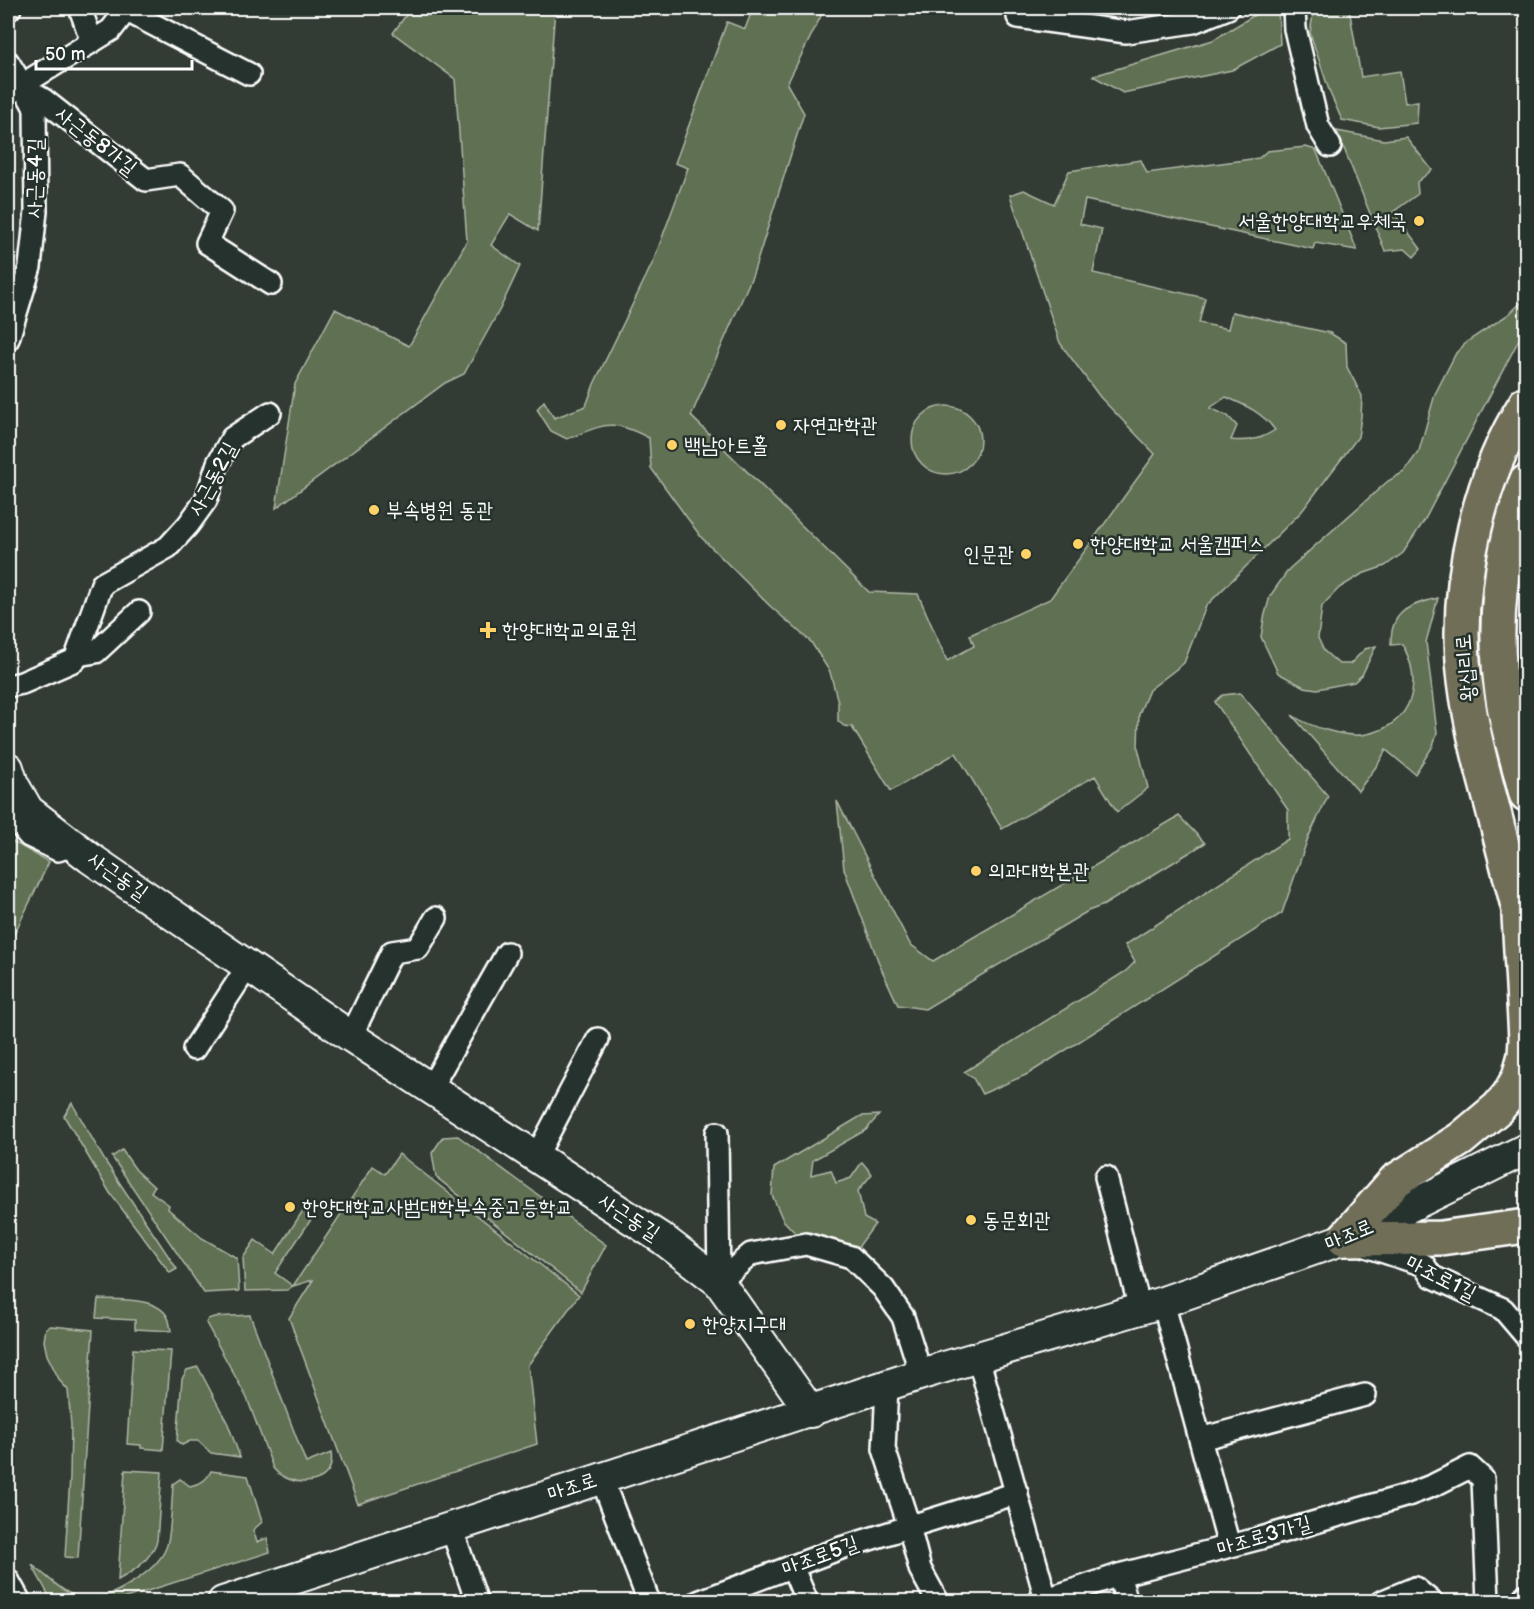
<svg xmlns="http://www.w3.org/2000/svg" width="1534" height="1609" font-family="'Balsamiq Sans','Poor Story',sans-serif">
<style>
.green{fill:#607052;stroke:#b0b8a8;stroke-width:1.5;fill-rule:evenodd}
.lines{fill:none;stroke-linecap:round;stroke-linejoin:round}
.street-casing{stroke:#fff;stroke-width:26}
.secondary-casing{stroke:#fff;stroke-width:34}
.primary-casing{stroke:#fff;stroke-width:38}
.street{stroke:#26332d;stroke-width:21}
.secondary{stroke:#26332d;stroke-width:30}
.primary{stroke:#716e59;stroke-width:33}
.poi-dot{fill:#ffd166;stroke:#26332d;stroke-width:2}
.labels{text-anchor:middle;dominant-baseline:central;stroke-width:5;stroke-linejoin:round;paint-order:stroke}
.street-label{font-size:21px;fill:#fff;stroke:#26332d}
.poi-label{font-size:21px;fill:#fff;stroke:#26332d;text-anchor:start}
</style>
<rect width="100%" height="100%" fill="#333c34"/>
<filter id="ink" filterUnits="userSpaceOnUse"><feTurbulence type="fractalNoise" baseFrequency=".0167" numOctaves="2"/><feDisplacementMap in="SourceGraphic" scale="12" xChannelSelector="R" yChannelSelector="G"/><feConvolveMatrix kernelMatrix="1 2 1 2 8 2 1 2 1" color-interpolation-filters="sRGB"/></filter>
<g filter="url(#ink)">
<!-- green -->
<g class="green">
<polygon points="411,8 555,8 538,231 510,214 491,245 520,266 500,309 464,374 445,383 276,508 295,384 335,309 409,346 467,241 455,79 393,33"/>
<path d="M 753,8 L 825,8 L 787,84 L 804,113 L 753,274 L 691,416 L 869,592 L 918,594 L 947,661 L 974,646 L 970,635 L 1050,599 L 1155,454 L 1100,397 L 1060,343 L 1010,195 L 1024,190 L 1054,204 L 1069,171 L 1141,160 L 1147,173 L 1259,158 L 1267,151 L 1306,147 L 1316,150 L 1357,250 L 1315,243 L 1313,249 L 1085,200 L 1080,224 L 1102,229 L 1093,273 L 1205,298 L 1199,323 L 1228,329 L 1232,312 L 1330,333 L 1346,343 L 1347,367 L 1362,396 L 1361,417 L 1358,437 L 1302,511 L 1206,606 L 1184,663 L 1149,690 L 1139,714 L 1138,748 L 1148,788 L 1117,812 L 1095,776 L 1002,829 L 956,753 L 891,791 L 852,727 L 844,726 L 838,721 L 838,702 L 830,672 L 811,642 L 770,606 L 701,537 L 651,468 L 649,438 C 610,418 606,424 567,439 L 551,431 L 537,409 L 544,401 L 554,418 L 586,406 L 594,384 L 653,262 L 688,168 L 675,163 L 727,22 L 745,29 ZM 1226,397 C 1245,405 1263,413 1275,430 C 1262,439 1247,442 1231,440 L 1237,426 L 1228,416 L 1210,408 Z"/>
<polygon points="1266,8 1278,8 1280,44 1232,70 1123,93 1093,76 1213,40"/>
<polygon points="1314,8 1349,8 1361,77 1400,71 1405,103 1418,101 1417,123 1379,127 1342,120 1330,93 1310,33"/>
<polygon points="1337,131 1384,140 1406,137 1432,170 1417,182 1418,194 1393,212 1421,249 1414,257 1405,249 1385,251"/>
<polygon points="1526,298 1526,326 1424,521 1403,553 1385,566 1362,574 1339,588 1322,606 1318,638 1324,651 1339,664 1350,664 1365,649 1376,646 1362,675 1354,682 1317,689 1304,687 1278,673 1261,637 1264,618 1270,596 1289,569 1388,481 1404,472 1419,451 1435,394 1456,353 1468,341 1509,314"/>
<circle cx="946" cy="440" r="34"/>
<path d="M 1438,598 L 1426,642 L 1437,733 L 1433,746 L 1415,774 L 1386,750 L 1378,764 L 1358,791 L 1292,715 C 1308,726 1347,739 1367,734 C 1413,725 1424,681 1402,644 L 1391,645 C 1390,611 1409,605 1438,598 Z"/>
<polygon points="1240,693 1328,796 1308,838 1282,913 1028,1074 982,1094 973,1078 964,1072 1126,971 1135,962 1125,945 1288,839 1288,810 1215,702 1223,695"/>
<polygon points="837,801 910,944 933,961 1179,816 1205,843 1104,905 1088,911 925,1009 898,1005 880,966 844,869"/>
<polygon points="8,839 49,862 8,947"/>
<polygon points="72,1103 105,1161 177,1269 170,1273 110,1193 64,1116"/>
<polygon points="879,1115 866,1130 813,1160 811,1175 831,1170 836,1183 851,1178 862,1162 872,1174 858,1191 864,1218 875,1224 851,1257 806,1244 783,1220 772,1195 774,1168 861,1116"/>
<polygon points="458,1136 606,1245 581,1292 436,1177 432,1153 443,1137"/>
<polygon points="122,1150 136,1170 154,1187 151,1192 169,1205 168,1209 202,1238 237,1258 239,1291 204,1293 112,1157"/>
<polygon points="399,1154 579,1295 528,1365 537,1444 358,1504 289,1318 313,1280 293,1286 287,1290 245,1291 243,1258 255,1240 275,1254 304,1209 314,1215 275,1273 293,1286 373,1166 385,1174"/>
<path d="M 98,1299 C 117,1300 156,1297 167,1316 C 170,1320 170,1327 171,1331 L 135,1329 L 135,1320 L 96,1318 Z"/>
<path d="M 250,1315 L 306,1463 L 331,1453 C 337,1488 289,1489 273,1468 L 247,1398 L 206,1323 L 208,1319 L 214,1317 Z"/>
<polygon points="51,1326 93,1330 78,1558 65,1557 70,1477 71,1425 68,1390 60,1381 47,1355 44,1341 46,1328"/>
<polygon points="133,1349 171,1351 163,1450 141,1448 141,1445 127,1444"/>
<polygon points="198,1367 228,1424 240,1457 211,1453 198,1441 190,1441 182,1445 177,1441 182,1379 187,1370"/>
<path d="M 125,1470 L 162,1472 L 157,1541 C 150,1560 136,1570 118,1580 Z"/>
<path d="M 211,1471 L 248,1476 L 262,1522 L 253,1530 L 257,1542 L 267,1538 L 270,1552 L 116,1601 L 52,1601 L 32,1565 C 48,1576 65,1597 87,1599 C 111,1600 157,1571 166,1548 C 171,1537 172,1499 173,1484 L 180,1479 L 190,1486 C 201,1483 206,1481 211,1471 Z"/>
</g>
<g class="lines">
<!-- street casing -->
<g class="street-casing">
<g id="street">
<polyline points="80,8 92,42"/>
<polyline points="1294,8 1295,29 1318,126 1330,146"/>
<polyline points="8,10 10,8"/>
<polyline points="127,11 249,74"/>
<polyline points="1018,17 1126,32 1193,22 1228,8"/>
<polyline points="8,62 24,88 44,100 146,180 180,175 222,211 207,243 271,284"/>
<polyline points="8,92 24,88 33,78 111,30 128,8"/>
<polyline points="8,339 30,267 36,211 35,108 24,88"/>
<polyline points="77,655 96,652 139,612"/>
<polyline points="8,686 22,683 75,660 102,584 168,547 188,525 206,500 218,463 232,438 270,413"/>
<polyline points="8,812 29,836 58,850 73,845"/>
<polyline points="351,1036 392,952 418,948 436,918"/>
<polyline points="194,1049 248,966"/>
<polyline points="430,1089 507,953"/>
<polyline points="717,1133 719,1282"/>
<polyline points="536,1157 598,1039"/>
<polyline points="1106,1177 1140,1309"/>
<polyline points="1366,1246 1424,1265 1431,1276 1503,1309 1526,1336"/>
<polyline points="719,1282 751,1254 806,1244 851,1257 883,1288 903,1317 921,1374"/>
<polyline points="1163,1302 1229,1546"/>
<polyline points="978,1357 1046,1599"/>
<polyline points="887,1386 884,1449 909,1526 920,1569 938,1602"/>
<polyline points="1200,1439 1365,1395"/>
<polyline points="601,1477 649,1602"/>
<polyline points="451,1527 477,1602"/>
<polyline points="792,1566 807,1602"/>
<polyline points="1119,1575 1127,1602"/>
<polyline points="8,1580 20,1602"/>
<polyline points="698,1602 841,1548 1017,1493"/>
<polyline points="1038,1602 1119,1575 1261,1538 1408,1495 1434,1485 1470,1467 1483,1479 1488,1602"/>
<polyline points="1381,1602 1415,1588 1432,1602"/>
<polyline points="1520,1602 1526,1595"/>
</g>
</g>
<!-- secondary casing -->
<g class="secondary-casing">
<g id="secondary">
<polyline points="8,768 13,784 28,810 90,858 353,1038 664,1240 719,1282 811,1412"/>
<polyline points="223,1602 928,1372 1160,1303 1344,1239 1526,1149"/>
</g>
</g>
<!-- primary casing -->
<g class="primary-casing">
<g id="primary">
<path d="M 1526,403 C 1480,475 1457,577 1463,661 C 1467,710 1479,758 1492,805 C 1503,849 1515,893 1526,937"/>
<path d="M 1526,482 C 1499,552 1491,631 1504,705 C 1509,735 1519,764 1526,794"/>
<polyline points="1344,1239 1395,1181 1461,1139 1498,1108 1509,1095 1519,1077 1525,1055 1526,1039 1519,916"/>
<polyline points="1344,1239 1441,1238 1526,1226"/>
</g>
</g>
<!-- street -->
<use href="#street" class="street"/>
<!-- secondary -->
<use href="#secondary" class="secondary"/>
<!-- primary -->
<use href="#primary" class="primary"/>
</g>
</g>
<!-- markers -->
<g class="poi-dot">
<circle cx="1419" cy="221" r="6"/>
<circle cx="781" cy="425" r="6"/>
<circle cx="672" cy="445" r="6"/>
<circle cx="374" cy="510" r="6"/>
<circle cx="1078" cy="544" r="6"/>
<circle cx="1026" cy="554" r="6"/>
<path d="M485 621h6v6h6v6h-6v6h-6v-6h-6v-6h6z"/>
<circle cx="976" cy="871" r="6"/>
<circle cx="290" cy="1207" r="6"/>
<circle cx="971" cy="1220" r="6"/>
<circle cx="690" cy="1324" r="6"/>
</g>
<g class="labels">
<!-- street labels -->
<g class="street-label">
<text transform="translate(96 141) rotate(38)">사근동8가길</text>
<text transform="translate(35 178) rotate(-89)">사근동4길</text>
<text transform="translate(213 479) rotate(-62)">사근동2길</text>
<text transform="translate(1466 668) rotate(-95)">왕십리로</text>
<text transform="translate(118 876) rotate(35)">사근동길</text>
<text transform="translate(629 1217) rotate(33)">사근동길</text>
<text transform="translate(1349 1235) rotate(-23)">마조로</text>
<text transform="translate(1441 1278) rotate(27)">마조로1길</text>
<text transform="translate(572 1487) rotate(-18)">마조로</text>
<text transform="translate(1264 1536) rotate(-16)">마조로3가길</text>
<text transform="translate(820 1556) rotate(-20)">마조로5길</text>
</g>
<!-- poi labels -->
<g class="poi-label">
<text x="1407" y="221" text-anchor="end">서울한양대학교우체국</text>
<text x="793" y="425">자연과학관</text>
<text x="684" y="445">백남아트홀</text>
<text x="386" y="510">부속병원 동관</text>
<text x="1090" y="544">한양대학교 서울캠퍼스</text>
<text x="1014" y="554" text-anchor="end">인문관</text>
<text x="502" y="630">한양대학교의료원</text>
<text x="988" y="871">의과대학본관</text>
<text x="302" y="1207">한양대학교사범대학부속중고등학교</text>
<text x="983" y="1220">동문회관</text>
<text x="702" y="1324">한양지구대</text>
</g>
</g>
<!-- margin -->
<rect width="1534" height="1609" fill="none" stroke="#26332d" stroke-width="30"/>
<rect x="15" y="15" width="1504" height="1579" fill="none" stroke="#fff" stroke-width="2" filter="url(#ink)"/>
<!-- scale -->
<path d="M36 60v9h156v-9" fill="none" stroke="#ffffff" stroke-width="3"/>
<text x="45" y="60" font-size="18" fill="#ffffff" stroke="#26332d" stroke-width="4.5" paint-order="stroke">50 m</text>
</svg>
